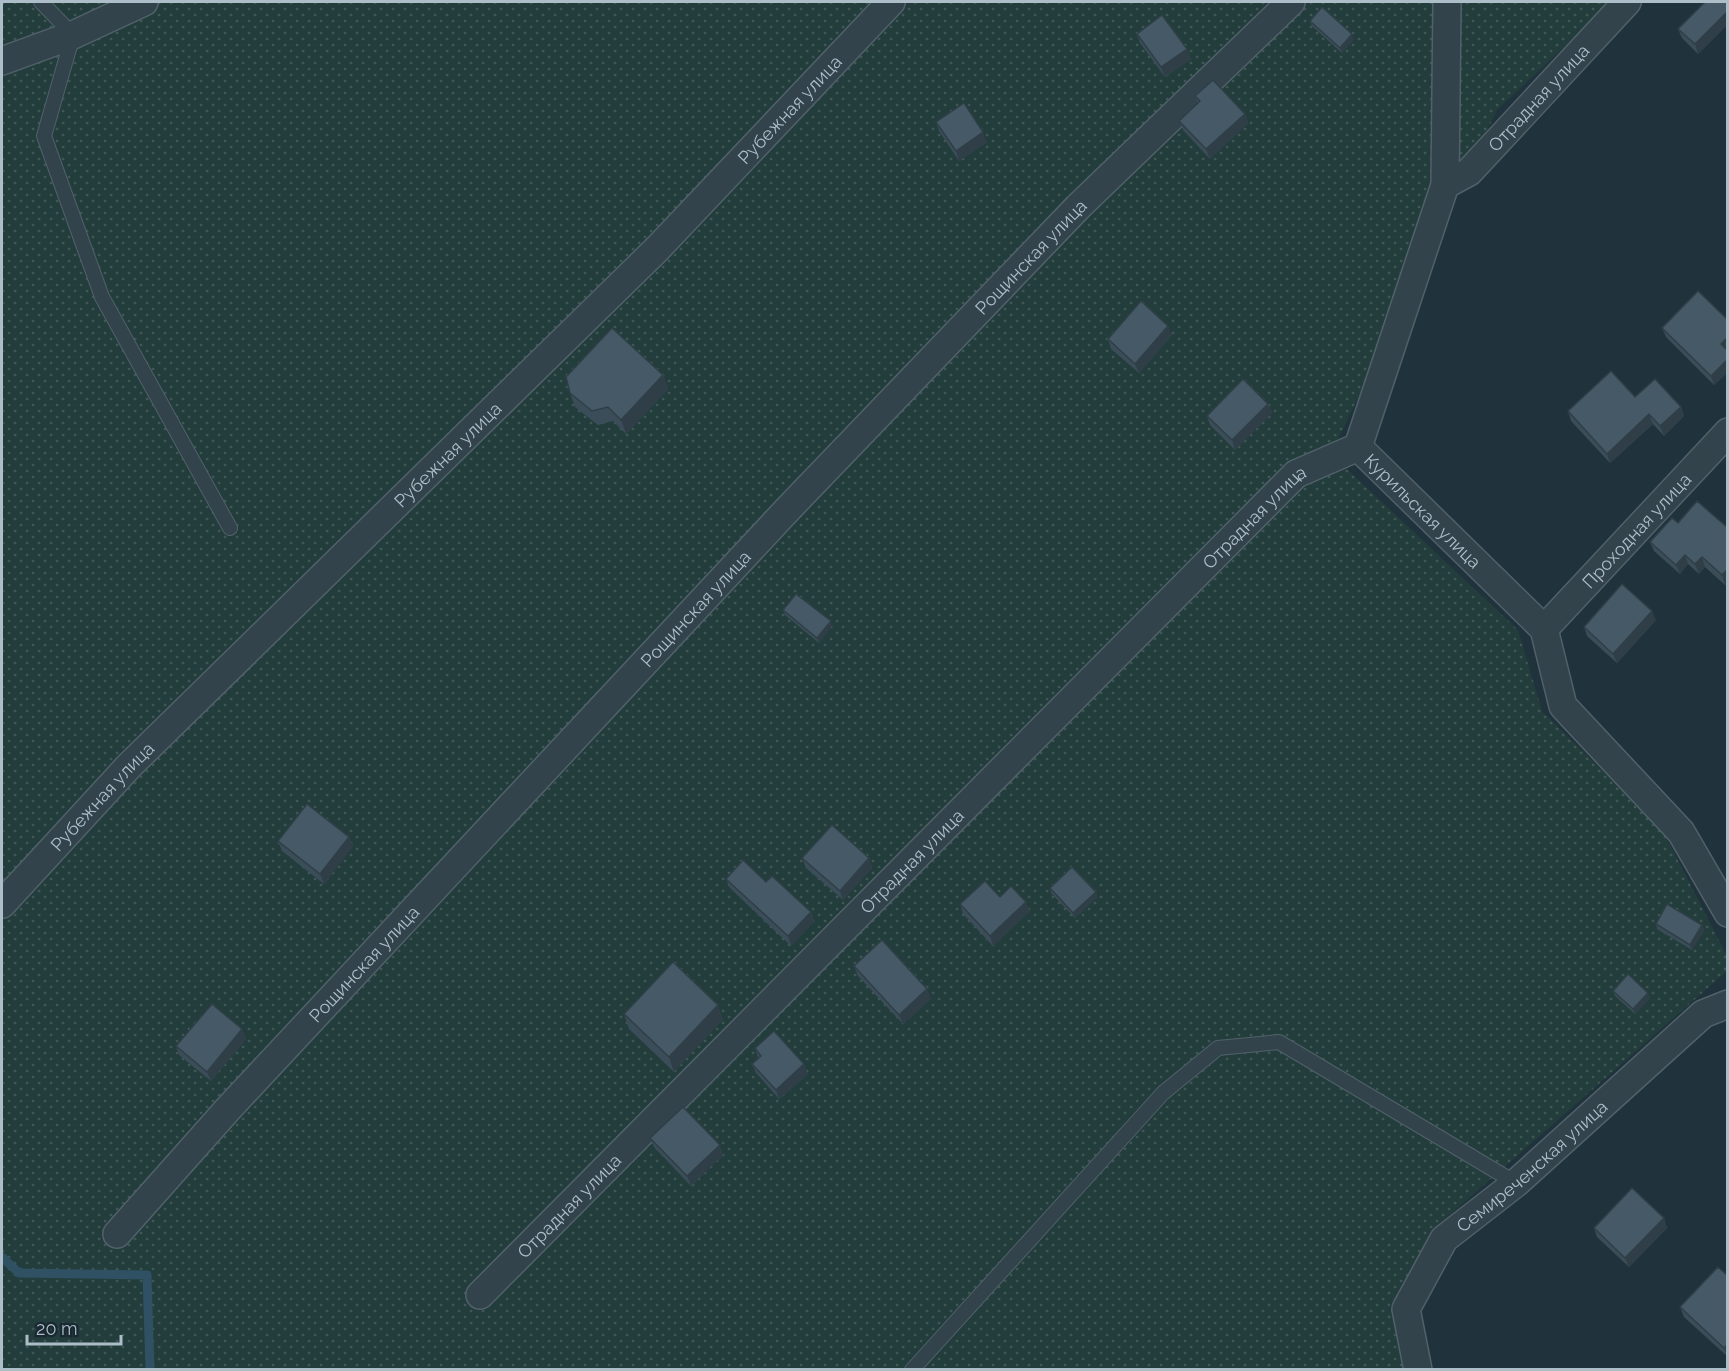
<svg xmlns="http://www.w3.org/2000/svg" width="1729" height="1371" font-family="Raleway,sans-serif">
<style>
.grass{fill:url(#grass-dots)}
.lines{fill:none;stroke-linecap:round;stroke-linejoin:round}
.stream{stroke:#305063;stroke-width:9}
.service-casing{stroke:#51616a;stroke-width:16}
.minor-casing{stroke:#51616a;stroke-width:30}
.service{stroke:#33434c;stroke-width:14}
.minor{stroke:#33434c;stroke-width:27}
.wall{fill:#3b4d58}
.shaded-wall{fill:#303f47}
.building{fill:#455a66;stroke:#303f47;stroke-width:1.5}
.labels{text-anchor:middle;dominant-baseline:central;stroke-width:4.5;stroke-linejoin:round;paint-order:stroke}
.street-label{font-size:18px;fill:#aebec8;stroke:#192831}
</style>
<defs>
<pattern id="grass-dots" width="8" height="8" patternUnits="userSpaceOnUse" patternTransform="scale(1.5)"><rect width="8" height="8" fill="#223d3b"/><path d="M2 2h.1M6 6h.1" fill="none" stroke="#405756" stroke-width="1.8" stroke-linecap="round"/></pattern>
</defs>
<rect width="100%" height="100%" fill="#20323c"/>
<!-- grass -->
<polygon class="grass" points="2,2 1612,2 1497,110 1331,454 1518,630 1542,711 1662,829 1727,956 1727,971 1435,1228 1390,1306 1403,1369 2,1370"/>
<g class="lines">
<!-- stream -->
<polyline class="stream" points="2,1257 19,1273 147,1275 150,1370"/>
<!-- service casing -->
<g class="service-casing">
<g id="service">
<polyline points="41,2 73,35 44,136 102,297 230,528"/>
<polyline points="912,1370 1163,1093 1218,1048 1279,1042 1516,1183"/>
</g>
</g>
<!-- minor casing -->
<g class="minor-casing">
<g id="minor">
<path id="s1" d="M 1447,2 L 1445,185 L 1358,447 L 1544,629 L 1563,706 L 1681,832 L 1728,913"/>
<polyline points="2,61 73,35 144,2"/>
<path id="s2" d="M 1445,185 L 1469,172 L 1627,2"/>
<path id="s3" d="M 1544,629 L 1728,432"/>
<path id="s4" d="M 2,904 L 128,767 L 657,249 L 891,2"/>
<path id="s5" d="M 117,1234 L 228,1109 L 788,509 L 1078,207 L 1291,2"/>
<path id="s6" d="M 480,1295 L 1296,474 L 1358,447"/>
<path id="s7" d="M 1418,1370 L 1406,1309 L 1444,1239 L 1516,1183 L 1703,1014 L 1728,1004"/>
</g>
</g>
<!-- service -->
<use href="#service" class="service"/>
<!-- minor -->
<use href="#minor" class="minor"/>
</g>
<!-- wall -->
<g class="wall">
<polygon points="1728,2 1728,24 1698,54 1682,38 1678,29"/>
<polygon points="1310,21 1354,39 1342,53 1312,26"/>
<polygon points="1137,34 1187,49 1191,59 1165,77 1140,43"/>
<polygon points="1195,96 1245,114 1248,123 1210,159 1183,130 1179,121 1198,104"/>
<polygon points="936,122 987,142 959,161 939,131"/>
<polygon points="1662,328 1728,351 1728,372 1714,385 1666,337"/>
<polygon points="1172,335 1139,373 1111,349 1108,339"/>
<polygon points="663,375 668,389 626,434 613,421 598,425 575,407 570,393"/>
<polygon points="1635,397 1681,407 1684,416 1664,436 1653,424 1610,463 1571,421 1568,411"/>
<polygon points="1268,404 1272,413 1235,450 1210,425 1207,416"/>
<polygon points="1678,523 1728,528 1728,582 1725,585 1705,567 1699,574 1688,564 1680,574 1654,551 1650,542"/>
<polygon points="783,610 832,626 819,643 785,615"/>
<polygon points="1656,620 1617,663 1587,636 1584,627"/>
<polygon points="349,837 353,846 324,884 282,851 278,841"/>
<polygon points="802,858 869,858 872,868 843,900 806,868"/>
<polygon points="726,879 811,912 814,921 791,946 730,888"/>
<polygon points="1050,888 1096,892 1097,897 1075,918 1051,893"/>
<polygon points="1000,897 1030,911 993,946 963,914 960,904"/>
<polygon points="1656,924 1702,925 1704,930 1692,950 1657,929"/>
<polygon points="854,966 927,989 931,999 903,1024 858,976"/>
<polygon points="1613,991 1650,998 1635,1014 1615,996"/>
<polygon points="624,1014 723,1019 674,1072 629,1029"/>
<polygon points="246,1039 211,1081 179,1055 176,1046"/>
<polygon points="755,1048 804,1064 808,1074 779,1099 756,1073 752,1064 758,1058"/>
<polygon points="650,1138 723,1155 691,1186 654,1147"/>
<polygon points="1664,1218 1667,1228 1629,1267 1597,1237 1594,1228"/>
<polygon points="1728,1276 1728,1357 1684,1317 1680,1307"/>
</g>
<!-- shaded-wall -->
<g class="shaded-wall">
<polygon points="1728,11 1728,24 1698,54 1695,44"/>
<polygon points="1352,34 1354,39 1342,53 1340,48"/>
<polygon points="1187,49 1191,59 1165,77 1161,67"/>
<polygon points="1245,114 1248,123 1210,159 1206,149"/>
<polygon points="983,132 987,142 959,161 956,151"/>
<polygon points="1168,326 1172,335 1139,373 1135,364"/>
<polygon points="1728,337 1728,350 1724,354 1721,344"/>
<polygon points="1728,359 1728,372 1714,385 1711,376"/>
<polygon points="663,375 668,389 626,434 621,420"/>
<polygon points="1268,404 1272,413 1235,450 1232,440"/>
<polygon points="1681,407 1684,416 1664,436 1660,426"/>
<polygon points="1649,414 1653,424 1610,463 1607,454"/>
<polygon points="1685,555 1688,564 1680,574 1676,565"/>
<polygon points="1702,557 1705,567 1699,574 1695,564"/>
<polygon points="1728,569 1728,582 1725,585 1722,575"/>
<polygon points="1652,611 1656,620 1617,663 1613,654"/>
<polygon points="831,621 832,626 819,643 817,638"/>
<polygon points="349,837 353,846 324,884 320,874"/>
<polygon points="869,858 872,868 843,900 840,891"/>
<polygon points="1096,892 1097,897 1075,918 1073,913"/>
<polygon points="1026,902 1030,911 993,946 990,936"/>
<polygon points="811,912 814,921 791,946 788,936"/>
<polygon points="1702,925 1704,930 1692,950 1690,945"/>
<polygon points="927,989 931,999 903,1024 899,1015"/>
<polygon points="1648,993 1650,998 1635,1014 1633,1009"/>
<polygon points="718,1005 723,1019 674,1072 669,1057"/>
<polygon points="242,1029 246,1039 211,1081 207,1072"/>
<polygon points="804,1064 808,1074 779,1099 776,1090"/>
<polygon points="720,1145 723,1155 691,1186 687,1176"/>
<polygon points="1664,1218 1667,1228 1629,1267 1625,1258"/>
<polygon points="1728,1344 1728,1357 1724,1348"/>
</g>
<!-- building -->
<g class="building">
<polygon points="1705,2 1727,2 1728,11 1695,44 1678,29"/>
<polygon points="1322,7 1352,34 1340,48 1310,21"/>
<polygon points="1162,15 1187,49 1161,67 1137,34"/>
<polygon points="1213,80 1245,114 1206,149 1179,121 1200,101 1195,96"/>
<polygon points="964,103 983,132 956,151 936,122"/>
<polygon points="1698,291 1728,320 1728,337 1721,344 1728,351 1728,359 1711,376 1662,328"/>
<polygon points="1141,301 1168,326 1135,364 1108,339"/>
<polygon points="612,328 663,375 621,420 608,407 592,411 570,393 566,377"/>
<polygon points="1611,371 1635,397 1655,379 1681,407 1660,426 1649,414 1607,454 1568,411"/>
<polygon points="1243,379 1268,404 1232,440 1207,416"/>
<polygon points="1697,501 1728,528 1728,569 1722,575 1702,557 1695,564 1685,555 1676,565 1650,542 1672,518 1678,523"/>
<polygon points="1622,584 1652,611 1613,654 1584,627"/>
<polygon points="796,594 831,621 817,638 783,610"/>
<polygon points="307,804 349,837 320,874 278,841"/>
<polygon points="832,825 869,858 840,891 802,858"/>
<polygon points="743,860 766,882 772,876 811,912 788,936 726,879"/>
<polygon points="1072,867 1096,892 1073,913 1050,888"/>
<polygon points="985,881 1000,897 1011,886 1026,902 990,936 960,904"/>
<polygon points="1667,904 1702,925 1690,945 1656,924"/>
<polygon points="882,940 927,989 899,1015 854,966"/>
<polygon points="673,962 718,1005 669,1057 624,1014"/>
<polygon points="1628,974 1648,993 1633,1009 1613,991"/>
<polygon points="212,1004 242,1029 207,1072 176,1046"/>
<polygon points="774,1031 804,1064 776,1090 752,1064 761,1056 755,1048"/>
<polygon points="683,1107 720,1145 687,1176 650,1138"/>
<polygon points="1632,1188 1664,1218 1625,1258 1594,1228"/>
<polygon points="1718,1267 1728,1276 1728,1344 1724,1348 1680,1307"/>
</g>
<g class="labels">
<!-- street labels -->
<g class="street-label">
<text stroke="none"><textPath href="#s2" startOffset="129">Отрадная улица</textPath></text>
<text stroke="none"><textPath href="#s4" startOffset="1119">Рубежная улица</textPath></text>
<text stroke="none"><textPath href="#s5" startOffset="1338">Рощинская улица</textPath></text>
<text stroke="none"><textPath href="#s4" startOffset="633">Рубежная улица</textPath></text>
<text stroke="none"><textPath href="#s1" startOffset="550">Курильская улица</textPath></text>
<text stroke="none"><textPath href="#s6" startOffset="1098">Отрадная улица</textPath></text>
<text stroke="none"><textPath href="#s3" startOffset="135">Проходная улица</textPath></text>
<text stroke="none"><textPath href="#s5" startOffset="852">Рощинская улица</textPath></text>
<text stroke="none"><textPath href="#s4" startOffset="147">Рубежная улица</textPath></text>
<text stroke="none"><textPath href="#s6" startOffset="612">Отрадная улица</textPath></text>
<text stroke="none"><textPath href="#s5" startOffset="366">Рощинская улица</textPath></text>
<text stroke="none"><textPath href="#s7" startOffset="256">Семиреченская улица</textPath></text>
<text stroke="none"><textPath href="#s6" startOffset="126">Отрадная улица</textPath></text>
</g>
</g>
<!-- border -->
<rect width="1729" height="1371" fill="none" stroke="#aebec8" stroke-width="6"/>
<!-- scale -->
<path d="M27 1335v9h94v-9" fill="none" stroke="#aebec8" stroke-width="3"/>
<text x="36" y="1335" font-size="18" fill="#aebec8" stroke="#192831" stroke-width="4.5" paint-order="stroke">20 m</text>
</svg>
